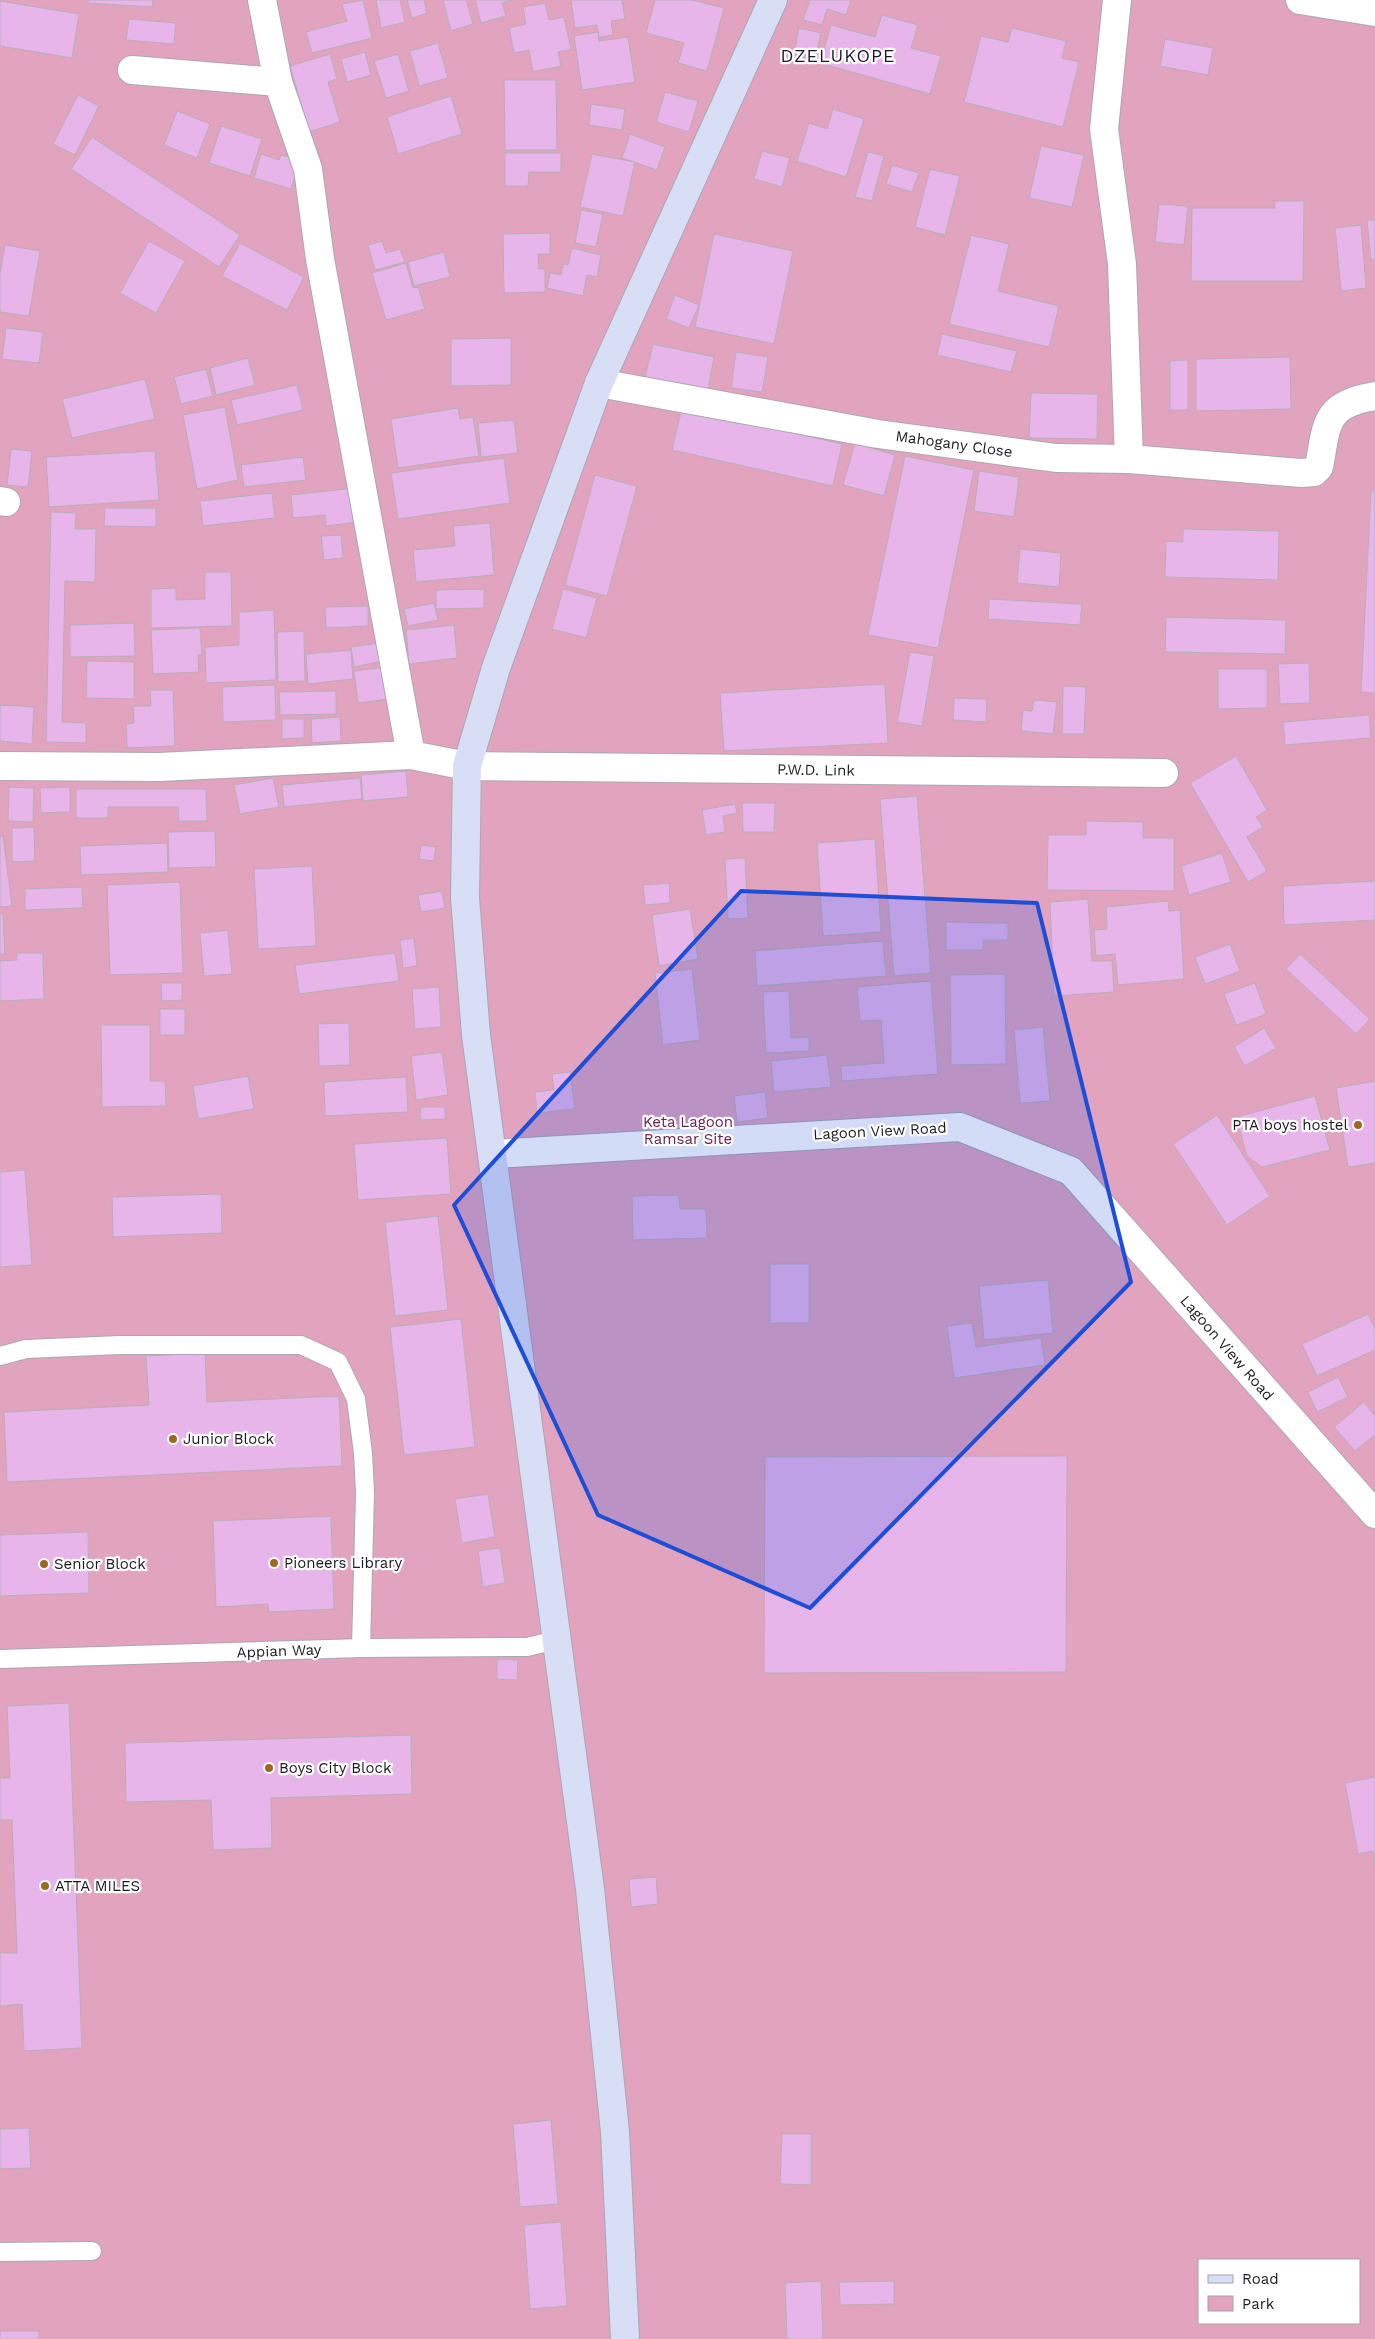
<svg xmlns="http://www.w3.org/2000/svg" width="1375" height="2339" font-family="'Work Sans',sans-serif">
<style>
.green{fill:#e2a3be;fill-rule:evenodd}
.building{fill:#e7b5ea;stroke:#b8aeb8}
.lines{fill:none;stroke-linecap:round;stroke-linejoin:round}
.lane-casing{stroke:#aaa7b3;stroke-width:20}
.street-casing{stroke:#aaa7b3;stroke-width:30}
.secondary-casing{stroke:#aaa7b3;stroke-width:30}
.lane{stroke:#fff;stroke-width:18}
.street{stroke:#fff;stroke-width:28}
.secondary{stroke:#d8def6;stroke-width:28}
.marked{fill:#1d4ed8;fill-opacity:0.2;stroke:#1d4ed8;stroke-width:4;stroke-linejoin:round}
.poi-dot{fill:#9c691f;stroke:#fff;stroke-width:2}
.labels{text-anchor:middle;dominant-baseline:central;stroke-width:4.5;stroke-linejoin:round;paint-order:stroke}
.street-label{font-size:15px;fill:#1b1a1f;stroke:#fff}
.park-label{font-size:15px;fill:#6f204a;stroke:#fff}
.poi-label{font-size:15px;fill:#1b1a1f;stroke:#fff;text-anchor:start}
.quarter-label{font-size:18px;letter-spacing:1px;fill:#1b1a1f;stroke:#fff}
</style>
<rect width="100%" height="100%" fill="#e2deeb"/>
<!-- green -->
<path class="green" d="M 0,0 L 1375,0 L 1375,2339 L 0,2339 ZM 1199,2260 L 1359,2260 L 1359,2323 L 1199,2323 Z"/>
<!-- building -->
<g class="building">
<polygon points="88,0 153,0 152,7 88,3"/>
<polygon points="363,0 372,38 312,53 306,32 347,21 342,4"/>
<polygon points="376,0 400,0 405,22 381,28"/>
<polygon points="407,0 424,0 427,13 412,18"/>
<polygon points="443,0 466,0 473,24 451,31"/>
<polygon points="475,0 513,0 502,3 506,16 481,23"/>
<polygon points="571,0 622,0 625,19 611,21 613,35 599,37 597,25 575,28"/>
<polygon points="655,0 692,0 724,8 707,71 678,63 684,43 646,33"/>
<polygon points="810,0 851,0 846,15 827,9 822,25 803,20"/>
<polygon points="0,1 79,14 72,58 0,46"/>
<polygon points="545,3 549,20 564,17 571,49 558,52 561,66 533,72 529,50 514,53 509,28 526,24 523,7"/>
<polygon points="882,15 918,25 911,48 941,56 930,94 820,63 831,25 875,37"/>
<polygon points="129,19 176,23 174,44 126,40"/>
<polygon points="799,28 821,33 816,54 795,49"/>
<polygon points="1012,28 1066,41 1062,58 1079,62 1063,127 964,102 981,36 1008,42"/>
<polygon points="598,32 599,41 628,37 635,82 582,90 574,36"/>
<polygon points="1165,39 1213,48 1208,75 1160,66"/>
<polygon points="438,43 448,78 419,86 410,51"/>
<polygon points="365,52 371,75 347,82 341,59"/>
<polygon points="330,54 337,79 328,82 340,122 309,132 290,66"/>
<polygon points="398,54 409,91 386,98 374,61"/>
<polygon points="504,80 556,80 557,150 505,150"/>
<polygon points="665,92 698,101 689,132 656,122"/>
<polygon points="78,95 99,106 75,155 53,144"/>
<polygon points="451,96 462,134 398,154 387,117"/>
<polygon points="591,104 625,109 622,130 589,125"/>
<polygon points="833,109 864,119 846,177 797,161 809,123 827,129"/>
<polygon points="177,111 210,124 197,158 164,145"/>
<polygon points="221,126 262,139 250,176 209,163"/>
<polygon points="630,134 665,147 657,170 622,158"/>
<polygon points="92,137 240,235 219,267 71,169"/>
<polygon points="1041,146 1084,155 1072,207 1029,198"/>
<polygon points="762,151 790,158 782,187 754,179"/>
<polygon points="868,152 884,156 872,201 855,197"/>
<polygon points="505,153 561,153 561,172 529,172 528,186 505,186"/>
<polygon points="261,154 279,160 281,155 300,160 291,189 254,178"/>
<polygon points="592,154 635,162 623,216 580,207"/>
<polygon points="892,165 919,173 912,192 886,184"/>
<polygon points="930,169 960,176 945,235 915,227"/>
<polygon points="1275,201 1304,201 1303,281 1191,281 1192,208 1275,208"/>
<polygon points="1159,204 1188,206 1184,245 1155,242"/>
<polygon points="581,210 603,214 596,247 575,243"/>
<polygon points="1367,220 1375,220 1375,260 1371,260"/>
<polygon points="1361,225 1366,288 1341,291 1335,228"/>
<polygon points="550,233 550,254 538,254 539,269 545,269 545,292 504,293 503,234"/>
<polygon points="714,234 793,251 774,344 695,327"/>
<polygon points="971,235 1009,244 998,291 1059,306 1049,347 949,324"/>
<polygon points="149,241 185,261 156,313 120,293"/>
<polygon points="382,241 386,253 400,249 405,262 375,270 368,245"/>
<polygon points="240,243 304,277 287,310 222,276"/>
<polygon points="5,245 40,251 29,316 0,312 0,274"/>
<polygon points="572,248 601,255 597,277 587,275 583,296 547,288 550,273 561,275 563,264 568,265"/>
<polygon points="444,252 450,277 414,286 408,262"/>
<polygon points="406,263 413,288 418,287 425,309 386,320 372,273"/>
<polygon points="675,295 699,305 689,328 666,319"/>
<polygon points="6,328 43,332 39,363 2,359"/>
<polygon points="942,334 1017,351 1011,372 937,355"/>
<polygon points="511,338 511,385 451,386 451,339"/>
<polygon points="653,344 714,357 708,390 645,377"/>
<polygon points="736,352 768,357 762,392 731,388"/>
<polygon points="1290,357 1291,409 1196,411 1196,359"/>
<polygon points="248,358 255,385 216,395 210,368"/>
<polygon points="1188,360 1188,410 1170,410 1170,361"/>
<polygon points="206,369 213,396 181,404 174,377"/>
<polygon points="145,379 155,419 72,438 62,399"/>
<polygon points="297,385 303,410 237,425 231,400"/>
<polygon points="1031,393 1098,394 1097,439 1029,438"/>
<polygon points="225,407 238,480 197,489 183,415"/>
<polygon points="458,408 460,419 473,417 479,456 398,468 391,419"/>
<polygon points="682,408 842,444 833,486 672,450"/>
<polygon points="514,420 518,453 481,457 478,423"/>
<polygon points="855,443 895,455 884,496 843,485"/>
<polygon points="11,449 32,451 28,487 7,485"/>
<polygon points="155,451 159,500 49,507 46,457"/>
<polygon points="905,456 974,470 938,648 868,635"/>
<polygon points="303,457 306,480 244,487 241,465"/>
<polygon points="504,458 510,503 398,519 391,473"/>
<polygon points="979,471 1019,477 1014,517 974,511"/>
<polygon points="595,475 637,486 607,596 565,585"/>
<polygon points="355,488 358,522 326,526 325,515 293,518 291,495"/>
<polygon points="1371,491 1375,491 1375,693 1361,692"/>
<polygon points="272,493 275,518 203,526 200,501"/>
<polygon points="105,508 156,508 156,527 104,526"/>
<polygon points="51,512 76,513 75,529 96,529 95,582 65,581 62,722 86,723 86,743 46,742"/>
<polygon points="490,523 494,575 416,582 413,550 455,546 453,526"/>
<polygon points="1183,529 1279,531 1278,580 1165,577 1166,541 1183,542"/>
<polygon points="341,535 343,558 324,560 321,536"/>
<polygon points="1020,549 1061,553 1059,587 1017,583"/>
<polygon points="205,572 231,572 232,626 151,628 151,589 176,588 176,600 205,599"/>
<polygon points="484,589 484,608 436,609 436,590"/>
<polygon points="563,589 597,598 586,638 552,629"/>
<polygon points="989,599 1082,604 1080,625 988,619"/>
<polygon points="434,603 438,620 408,626 404,609"/>
<polygon points="368,606 368,626 326,628 325,607"/>
<polygon points="274,610 276,680 206,683 205,647 239,645 239,612"/>
<polygon points="1166,617 1286,620 1285,654 1165,652"/>
<polygon points="134,623 135,656 70,657 70,625"/>
<polygon points="454,625 457,658 409,664 406,630"/>
<polygon points="200,628 202,655 198,655 199,672 153,674 151,630"/>
<polygon points="304,631 305,681 278,682 277,632"/>
<polygon points="379,643 382,661 354,667 351,647"/>
<polygon points="351,650 353,679 308,684 306,654"/>
<polygon points="910,652 934,656 922,726 897,722"/>
<polygon points="87,661 134,662 134,699 86,698"/>
<polygon points="1309,663 1310,703 1280,704 1278,664"/>
<polygon points="385,667 389,699 358,703 354,671"/>
<polygon points="1218,669 1267,669 1267,708 1218,709"/>
<polygon points="885,684 888,743 724,751 720,693"/>
<polygon points="275,685 276,720 223,722 222,687"/>
<polygon points="1063,686 1086,687 1084,734 1062,734"/>
<polygon points="150,690 173,690 175,746 127,748 126,724 134,723 133,706 151,706"/>
<polygon points="336,691 336,714 280,715 279,692"/>
<polygon points="954,698 987,699 986,722 953,720"/>
<polygon points="1034,700 1057,702 1053,734 1021,731 1023,710 1032,711"/>
<polygon points="0,705 34,707 32,744 0,741"/>
<polygon points="1369,715 1371,738 1285,745 1283,722"/>
<polygon points="340,717 341,741 312,743 311,719"/>
<polygon points="282,719 304,719 304,738 282,739"/>
<polygon points="1236,756 1267,810 1256,817 1263,827 1247,837 1267,871 1248,882 1190,783"/>
<polygon points="406,771 408,797 363,801 361,775"/>
<polygon points="273,778 279,807 240,814 234,785"/>
<polygon points="360,778 362,799 284,807 282,785"/>
<polygon points="9,787 34,788 33,822 8,821"/>
<polygon points="70,787 70,812 41,813 40,788"/>
<polygon points="76,789 206,789 207,821 179,821 178,807 108,807 108,818 76,818"/>
<polygon points="917,796 931,973 894,976 880,799"/>
<polygon points="742,803 775,803 774,832 743,832"/>
<polygon points="735,804 737,813 723,816 725,832 706,835 702,810"/>
<polygon points="1086,821 1143,822 1143,838 1174,838 1174,891 1047,890 1048,835 1086,835"/>
<polygon points="34,827 35,861 12,862 12,828"/>
<polygon points="215,831 216,867 169,868 168,832"/>
<polygon points="0,836 3,836 12,906 0,907"/>
<polygon points="875,839 881,932 823,936 817,843"/>
<polygon points="167,843 168,872 81,875 80,846"/>
<polygon points="421,845 436,847 434,861 419,859"/>
<polygon points="1222,853 1231,882 1189,895 1181,866"/>
<polygon points="745,858 748,918 728,919 725,859"/>
<polygon points="312,866 316,946 258,949 254,869"/>
<polygon points="1375,881 1375,920 1284,925 1283,886"/>
<polygon points="180,882 183,973 110,975 107,885"/>
<polygon points="669,883 670,903 645,905 643,885"/>
<polygon points="82,887 83,908 25,910 25,889"/>
<polygon points="442,891 445,908 421,912 418,895"/>
<polygon points="1088,899 1092,961 1112,961 1114,992 1054,996 1050,902"/>
<polygon points="1168,901 1169,911 1180,910 1184,979 1118,985 1115,954 1096,956 1094,930 1107,929 1106,907"/>
<polygon points="690,909 698,959 659,966 652,915"/>
<polygon points="0,914 3,914 5,954 0,954"/>
<polygon points="946,922 1008,923 1008,940 983,940 983,950 946,950"/>
<polygon points="228,930 232,974 204,976 200,933"/>
<polygon points="414,938 417,966 403,968 400,940"/>
<polygon points="883,941 886,976 757,986 755,951"/>
<polygon points="1230,944 1240,971 1205,984 1195,957"/>
<polygon points="17,953 43,953 44,999 0,1001 0,961 17,960"/>
<polygon points="395,953 399,981 299,994 295,965"/>
<polygon points="1300,954 1370,1019 1356,1034 1286,969"/>
<polygon points="692,969 700,1040 663,1045 655,973"/>
<polygon points="1005,974 1006,1064 951,1065 950,975"/>
<polygon points="931,981 938,1074 842,1081 841,1066 884,1063 881,1020 860,1021 857,987"/>
<polygon points="161,983 182,983 182,1000 162,1001"/>
<polygon points="1255,983 1266,1014 1236,1025 1224,994"/>
<polygon points="439,987 441,1027 415,1029 412,989"/>
<polygon points="789,991 791,1038 809,1037 809,1051 766,1053 763,992"/>
<rect x="160" y="1009" width="25" height="26"/>
<polygon points="349,1023 350,1065 319,1066 318,1024"/>
<polygon points="101,1025 150,1025 150,1081 165,1081 166,1106 102,1107"/>
<polygon points="1043,1027 1050,1101 1020,1103 1014,1030"/>
<polygon points="1264,1028 1276,1048 1245,1066 1234,1047"/>
<polygon points="442,1052 448,1095 416,1100 411,1056"/>
<polygon points="827,1055 831,1087 774,1092 771,1061"/>
<polygon points="570,1072 575,1109 537,1113 535,1092 554,1090 552,1074"/>
<polygon points="248,1076 254,1109 198,1119 193,1086"/>
<polygon points="406,1077 408,1112 325,1116 324,1082"/>
<polygon points="1375,1081 1375,1163 1348,1167 1336,1088"/>
<polygon points="765,1092 768,1118 737,1122 734,1096"/>
<polygon points="1315,1096 1330,1150 1262,1167 1247,1156 1236,1117"/>
<polygon points="421,1107 445,1107 445,1119 420,1120"/>
<polygon points="1217,1115 1270,1196 1227,1225 1173,1144"/>
<polygon points="447,1138 451,1194 358,1200 354,1144"/>
<polygon points="25,1170 32,1265 0,1267 0,1172"/>
<polygon points="221,1194 222,1233 113,1237 112,1197"/>
<polygon points="679,1195 680,1209 706,1209 707,1238 633,1240 632,1196"/>
<polygon points="438,1216 448,1310 395,1316 385,1222"/>
<rect x="770" y="1264" width="39" height="59"/>
<polygon points="1048,1280 1053,1333 984,1340 979,1286"/>
<polygon points="1368,1314 1375,1329 1375,1350 1317,1376 1302,1344"/>
<polygon points="461,1319 475,1447 404,1455 390,1327"/>
<polygon points="972,1323 976,1347 1041,1338 1045,1365 954,1378 947,1326"/>
<polygon points="205,1353 207,1402 339,1396 342,1466 7,1482 4,1412 149,1405 146,1356"/>
<polygon points="1338,1377 1348,1397 1317,1412 1308,1392"/>
<polygon points="1364,1402 1375,1416 1375,1435 1355,1451 1334,1427"/>
<polygon points="1067,1456 1066,1672 764,1673 765,1457"/>
<polygon points="488,1494 495,1537 462,1543 455,1499"/>
<polygon points="331,1516 334,1609 269,1612 268,1604 216,1607 213,1521"/>
<polygon points="88,1532 89,1593 0,1596 0,1535"/>
<polygon points="500,1548 505,1583 483,1587 478,1551"/>
<polygon points="497,1659 518,1660 517,1680 497,1679"/>
<polygon points="69,1703 82,2048 24,2051 22,2004 0,2006 0,1953 17,1953 12,1820 0,1820 0,1778 10,1778 7,1706"/>
<polygon points="411,1735 412,1794 271,1798 272,1848 213,1850 211,1800 126,1802 125,1743"/>
<polygon points="1375,1777 1375,1866 1373,1851 1358,1854 1345,1783"/>
<polygon points="656,1877 658,1904 631,1907 629,1879"/>
<polygon points="551,2120 558,2204 520,2207 513,2124"/>
<polygon points="29,2128 31,2168 0,2169 0,2129"/>
<polygon points="782,2134 811,2134 811,2185 780,2184"/>
<polygon points="561,2222 567,2306 530,2309 524,2225"/>
<polygon points="821,2281 823,2339 787,2339 785,2283"/>
<polygon points="894,2281 894,2304 840,2305 839,2282"/>
<rect x="0" y="2331" width="39" height="8"/>
</g>
<g class="lines">
<!-- lane casing -->
<g class="lane-casing">
<g id="lane">
<polyline points="0,1356 26,1349 120,1345 301,1345 338,1362 356,1399 363,1453 365,1493 361,1648"/>
<polyline points="0,1659 361,1648 527,1647 557,1640"/>
<polyline points="0,2252 92,2251"/>
</g>
</g>
<!-- street casing -->
<g class="street-casing">
<g id="street">
<polyline points="262,0 278,82 308,169 320,259 411,755"/>
<polyline points="1117,0 1104,129 1122,264 1129,459"/>
<polyline points="1300,0 1375,12"/>
<polyline points="132,70 278,82"/>
<path d="M 599,383 L 878,434 L 1056,458 L 1129,459 L 1301,473 L 1314,472 L 1319,467 C 1327,424 1324,404 1375,396"/>
<polyline points="0,501 6,502"/>
<polyline points="0,766 159,767 411,755 467,766 1164,773"/>
<polyline points="493,1154 960,1127 1071,1171 1375,1514"/>
</g>
</g>
<!-- secondary casing -->
<g class="secondary-casing">
<polyline id="secondary" points="625,2339 615,2132 590,1889 476,1035 465,898 467,766 496,668 599,383 773,0"/>
</g>
<!-- lane -->
<use href="#lane" class="lane"/>
<!-- street -->
<use href="#street" class="street"/>
<!-- secondary -->
<use href="#secondary" class="secondary"/>
</g>
<!-- marked area -->
<path class="marked" d="M 741,891 L 1037,903 L 1131,1282 L 810,1608 L 598,1515 L 454,1205 Z"/>
<!-- markers -->
<g class="poi-dot">
<circle cx="1358" cy="1125" r="5"/>
<circle cx="173" cy="1439" r="5"/>
<circle cx="274" cy="1563" r="5"/>
<circle cx="44" cy="1564" r="5"/>
<circle cx="269" cy="1768" r="5"/>
<circle cx="45" cy="1886" r="5"/>
</g>
<g class="labels">
<!-- street labels -->
<g class="street-label">
<text transform="translate(954 444) rotate(8)">Mahogany Close</text>
<text transform="translate(816 770) rotate(1)">P.W.D. Link</text>
<text transform="translate(880 1131) rotate(-3)">Lagoon View Road</text>
<text transform="translate(1227 1348) rotate(49)">Lagoon View Road</text>
<text transform="translate(279 1651) rotate(-2)">Appian Way</text>
</g>
<!-- park labels -->
<g class="park-label">
<text x="688" y="1122">Keta Lagoon<tspan x="688" dy="17">Ramsar Site</tspan></text>
</g>
<!-- poi labels -->
<g class="poi-label">
<text x="1348" y="1125" text-anchor="end">PTA boys hostel</text>
<text x="183" y="1439">Junior Block</text>
<text x="284" y="1563">Pioneers Library</text>
<text x="54" y="1564">Senior Block</text>
<text x="279" y="1768">Boys City Block</text>
<text x="55" y="1886">ATTA MILES</text>
</g>
<!-- quarter labels -->
<g class="quarter-label">
<text x="838" y="55">DZELUKOPE</text>
</g>
</g>
<!-- legend -->
<rect x="1198" y="2259" width="162" height="65" fill="#ffffff" stroke="#a4a3a5"/>
<rect x="1208" y="2275" width="25" height="8" fill="#d8def6" stroke="#a4a3a5"/>
<text x="1242" y="2284" font-size="15" fill="#1b1a1f">Road</text>
<rect x="1208" y="2296" width="25" height="15" fill="#e2a3be" stroke="#a4a3a5"/>
<text x="1242" y="2309" font-size="15" fill="#1b1a1f">Park</text>
</svg>
